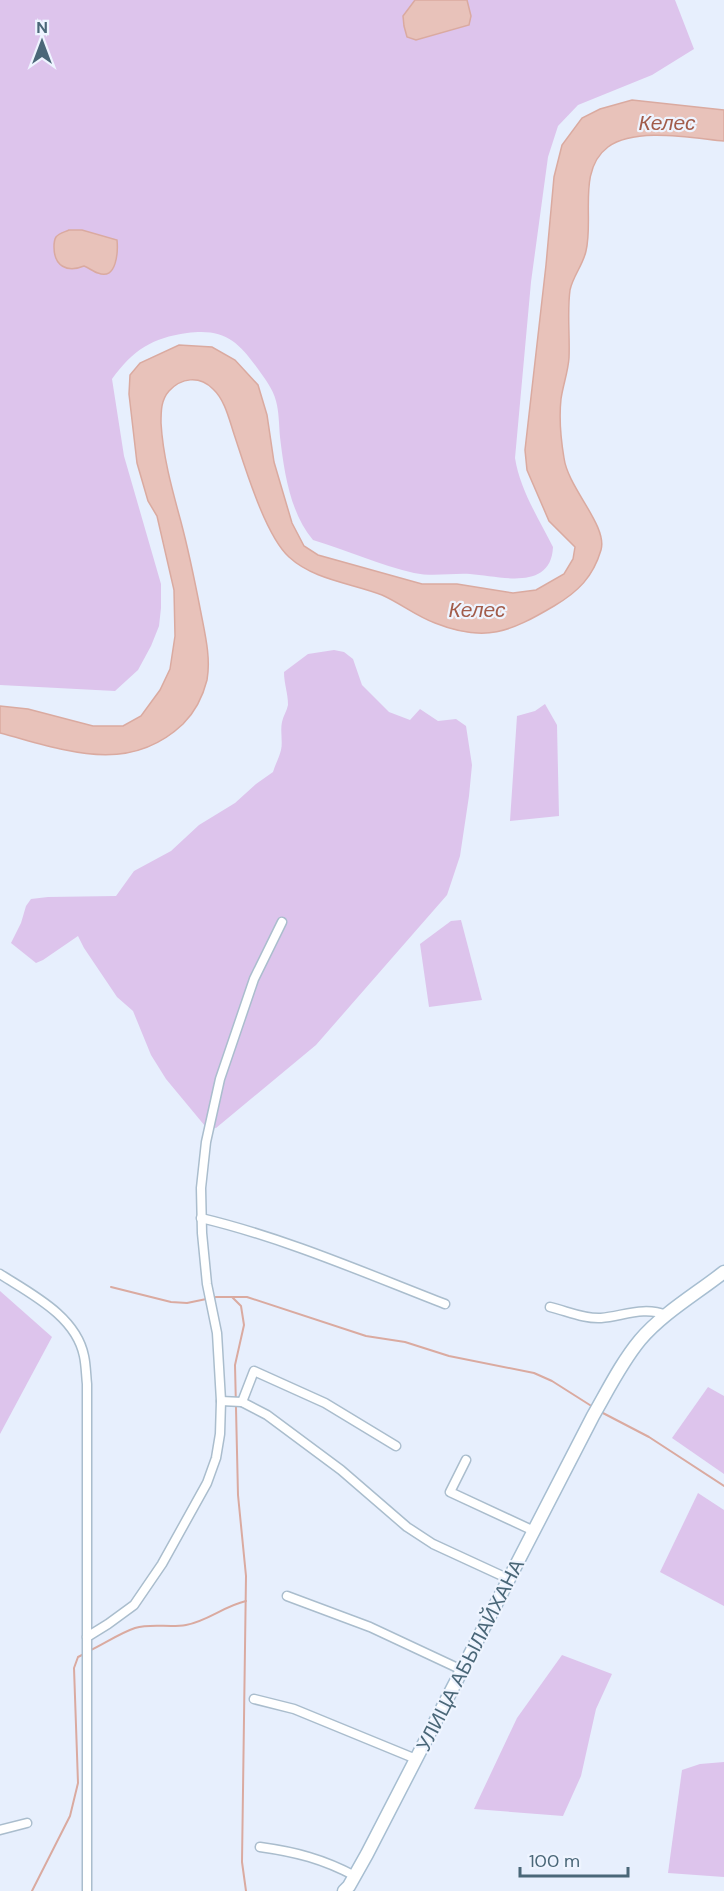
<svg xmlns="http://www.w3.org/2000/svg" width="724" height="1891" font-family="'DM Sans',sans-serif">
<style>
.green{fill:#ddc4ec}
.water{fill:#e8c2ba;stroke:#daaaa0;stroke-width:1.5}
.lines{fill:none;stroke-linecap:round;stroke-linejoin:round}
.stream{stroke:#daaaa0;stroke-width:2}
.minor-casing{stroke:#aabdcd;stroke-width:11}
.secondary-casing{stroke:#a7bed1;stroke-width:15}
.minor{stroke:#fff;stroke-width:8}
.secondary{stroke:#fff;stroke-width:12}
.labels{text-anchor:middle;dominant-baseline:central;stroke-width:4.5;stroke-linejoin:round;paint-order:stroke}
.street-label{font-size:20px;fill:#4a6778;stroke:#eef4ff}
.water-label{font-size:21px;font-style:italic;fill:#a25c4b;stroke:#eef4ff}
</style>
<rect width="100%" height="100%" fill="#e7effd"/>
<!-- green -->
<g class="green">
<path d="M 0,0 L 675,0 L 694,49 L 652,75 L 578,105 L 558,126 L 548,157 L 531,282 L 515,458 C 520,490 539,519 553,547 C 551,592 499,576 470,574 C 452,573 432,577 414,573 C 380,565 346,550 313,540 C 290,513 284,471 280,437 C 279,425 279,412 276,401 C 273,389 265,379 258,369 C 238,341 224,328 187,333 C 152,338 133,350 112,379 L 124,456 L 161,584 L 161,608 L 159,626 L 151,646 L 138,670 L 115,691 L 0,685 Z"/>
<path d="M 334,650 L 344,652 L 353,659 L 362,685 L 389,712 L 410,720 L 420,709 L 438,721 L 456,719 L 466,726 L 472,765 L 469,796 L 460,856 L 447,895 L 316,1045 L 216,1128 L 205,1126 L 166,1079 L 151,1055 L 133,1011 L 117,997 L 84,948 L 78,936 L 43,960 L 36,963 L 11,943 L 21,923 L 26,906 L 31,899 L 48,897 L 116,896 L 134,871 L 171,851 L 199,825 L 235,803 L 256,784 L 273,772 C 275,765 279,758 281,750 C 283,742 280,731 282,722 C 283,716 287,711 288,705 C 288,693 284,684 284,672 L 308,654 Z"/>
<polygon points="545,704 557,725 559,816 510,821 517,716 535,711"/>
<polygon points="461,920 482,1000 429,1007 420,944 451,921"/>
<polygon points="0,1291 52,1337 0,1434"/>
<polygon points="708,1387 724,1396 724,1474 672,1438"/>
<polygon points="698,1493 724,1510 724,1606 660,1572"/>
<polygon points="562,1655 612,1674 596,1709 581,1776 563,1816 474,1809 517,1718"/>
<polygon points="724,1762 724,1877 668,1873 682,1770 700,1764"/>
</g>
<!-- water -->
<g class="water">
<polygon points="415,0 467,0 471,16 469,25 416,40 407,37 404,26 403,16"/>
<path d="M 632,100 L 724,110 L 724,141 C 692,138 635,127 608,147 C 577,170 594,218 586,251 C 583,265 573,276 570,290 C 567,312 570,335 569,358 C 568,372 563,385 561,399 C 559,417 561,440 564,458 C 568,488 608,526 601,550 C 593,577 578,592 554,606 C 510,632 485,643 435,623 C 416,616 400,603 382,595 C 351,583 314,580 289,557 C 265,535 245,467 234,434 C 229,419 225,400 213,389 C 199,375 181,378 169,391 C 161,400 161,411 161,423 C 163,457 172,489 181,522 C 189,552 195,582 201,613 C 205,634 211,658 207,680 C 203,696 195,712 183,724 C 128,776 65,750 0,733 L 0,706 L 28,709 L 93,726 L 123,726 L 141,716 L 160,690 L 170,669 L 175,636 L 174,590 L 157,516 L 148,501 L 137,463 L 129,394 L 130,375 L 140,363 L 179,345 L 212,347 L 235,360 L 258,385 L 267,415 L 274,462 L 292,523 L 304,546 L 318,555 L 422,584 L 457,584 L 513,593 L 536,590 L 564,574 L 573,559 L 575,547 L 549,521 L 527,470 L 525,450 L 546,265 L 554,177 L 562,145 L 582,118 L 600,109 Z"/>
<path d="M 69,230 L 82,230 L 117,240 C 118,251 117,281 98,273 C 94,272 89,268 84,266 C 67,273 54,266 54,247 C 54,243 54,240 56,237 C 59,233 65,232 69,230 Z"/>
</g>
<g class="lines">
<!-- stream -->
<g class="stream">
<polyline points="111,1287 171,1302 187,1303 216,1297 247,1297 366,1336 405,1342 449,1356 534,1373 552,1381 593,1407"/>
<polyline points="232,1297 241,1306 244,1325 235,1365 238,1495 246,1576 242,1862 246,1891"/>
<polyline points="601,1412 649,1437 724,1486"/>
<path d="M 89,1651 C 104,1644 120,1633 135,1628 C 152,1623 169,1628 186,1625 C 208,1621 224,1606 246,1601"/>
<polyline points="32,1891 70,1816 78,1783 74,1668 78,1657 84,1654"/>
</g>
<!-- minor casing -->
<g class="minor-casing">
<g id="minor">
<path d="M 201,1218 C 285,1238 365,1273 445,1304"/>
<path d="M 0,1274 C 31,1294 76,1316 84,1356 C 86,1365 86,1375 87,1384 L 87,1891"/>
<path d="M 550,1307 C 567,1311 584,1319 601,1318 C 623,1316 644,1306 666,1315"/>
<polyline points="221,1401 242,1402 267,1415 341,1470 407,1527 433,1544 509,1579"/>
<polyline points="242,1402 254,1371 325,1403 396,1446"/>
<polyline points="466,1460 450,1492 534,1531"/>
<polyline points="287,1596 370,1627 462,1670"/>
<polyline points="87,1637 108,1624 134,1605 162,1564 207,1483 216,1458 220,1434 221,1401 217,1333 207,1284 202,1233 201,1188 206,1142 220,1079 254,979 282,922"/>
<polyline points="254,1699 294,1709 416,1759"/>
<polyline points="0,1830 27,1823"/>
<path d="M 260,1847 C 296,1852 323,1859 355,1876"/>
</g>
</g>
<!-- secondary casing -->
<g class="secondary-casing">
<path id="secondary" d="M 344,1891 L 349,1886 L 367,1854 L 593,1416 C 608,1390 621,1363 640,1340 C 663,1313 696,1294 724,1272"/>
</g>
<!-- minor -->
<use href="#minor" class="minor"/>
<!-- secondary -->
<use href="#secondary" class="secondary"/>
</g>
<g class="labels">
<!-- street labels -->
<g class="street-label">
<text transform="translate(470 1655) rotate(-63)">УЛИЦА АБЫЛАЙХАНА</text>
</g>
<!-- water labels -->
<g class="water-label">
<text x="667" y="123">Келес</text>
<text x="477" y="610">Келес</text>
</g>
</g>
<!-- north arrow -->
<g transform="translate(42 42)" stroke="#eef4ff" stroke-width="4.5" paint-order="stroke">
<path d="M0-4.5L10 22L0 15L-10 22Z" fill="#4a6778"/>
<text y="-9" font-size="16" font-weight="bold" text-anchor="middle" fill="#4a6778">N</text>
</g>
<!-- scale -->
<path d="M520 1867v9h108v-9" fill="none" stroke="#4a6778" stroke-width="3"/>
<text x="529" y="1867" font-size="18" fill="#4a6778" stroke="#eef4ff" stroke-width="4.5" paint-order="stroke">100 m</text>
</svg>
